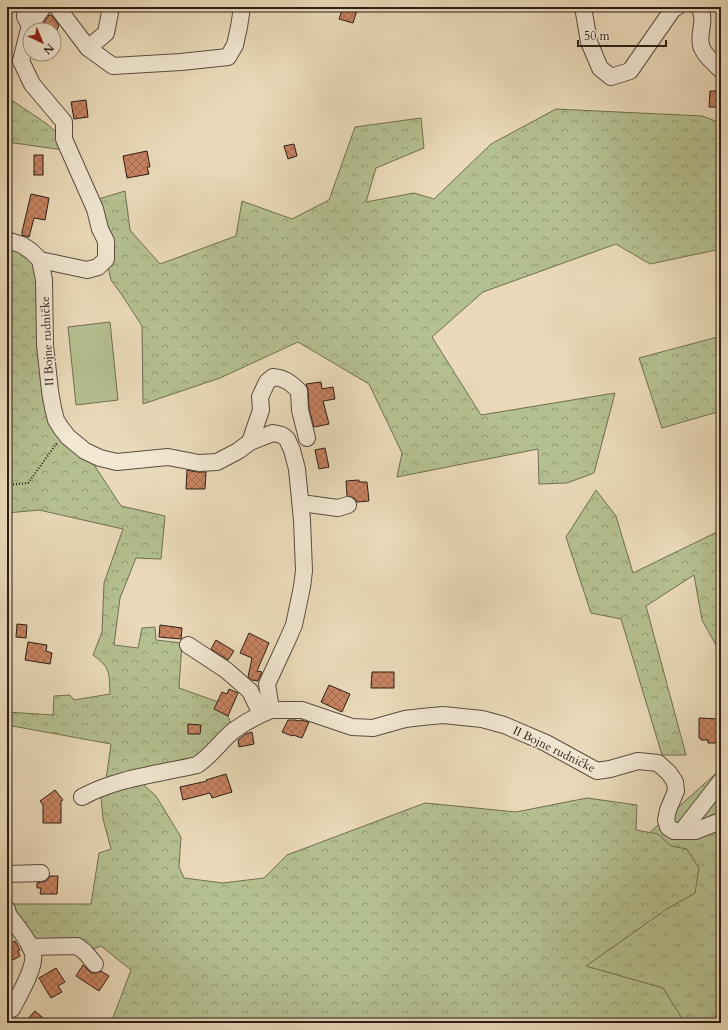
<svg xmlns="http://www.w3.org/2000/svg" width="728" height="1030" font-family="Cardo,serif">
<style>
.grass{fill:url(#grass-tufts);stroke:#706e54}
.forest{fill:url(#forest-crowns);stroke:#706e54}
.garden{fill:#b5c091;stroke:#706e54}
.building{fill:url(#building-cross-hatch);stroke:#2c1d17}
.lines{fill:none;stroke-linecap:round;stroke-linejoin:round}
.minor-casing{stroke:#5c4c40;stroke-width:18}
.path{stroke:#2c1d17;stroke-width:2;stroke-dasharray:1 2;stroke-linecap:butt}
.minor{stroke:#f1e7d2;stroke-width:16}
.labels{text-anchor:middle;dominant-baseline:central;stroke-width:3;stroke-linejoin:round;paint-order:stroke}
.street-label{font-size:12px;fill:#2c1d17;stroke:#f1e7d2}
</style>
<defs>
<pattern id="grass-tufts" width="24" height="20" patternUnits="userSpaceOnUse"><rect width="24" height="20" fill="#b5c091"/><path d="M3 7l-1-3M5 7V3M7 7l1-3M15 17l-1-3M17 17v-4M19 17l1-3" fill="none" stroke="#939b75"/></pattern>
<pattern id="forest-crowns" width="20" height="18" patternUnits="userSpaceOnUse"><rect width="20" height="18" fill="#b5c091"/><path d="M2 6a3 3 0 1 1 6 0M12 15a3 3 0 1 1 6 0" fill="none" stroke="#939b75"/></pattern>
<pattern id="building-cross-hatch" width="8" height="8" patternUnits="userSpaceOnUse"><rect width="8" height="8" fill="#c88462"/><path d="M0 0l8 8M0 8l8-8" fill="none" stroke="#a36b50"/></pattern>
</defs>
<rect width="100%" height="100%" fill="#eadab9"/>
<filter id="stains"><feTurbulence type="fractalNoise" baseFrequency=".005" numOctaves="4"/><feColorMatrix values="0 0 0 0 .2 0 0 0 0 .09 0 0 0 0 .02 0 0 0 .5 -.17"/></filter>
<radialGradient id="worn" r=".72"><stop offset=".6" stop-color="#630" stop-opacity="0"/><stop offset="1" stop-color="#630" stop-opacity=".3"/></radialGradient>
<!-- grass -->
<polygon class="grass" points="721,769 721,1023 352,1023 593,883"/>
<!-- forest -->
<g class="forest">
<polygon points="7,97 47,124 64,139 70,151 7,142"/>
<polygon points="556,109 702,116 721,123 721,249 650,264 616,244 483,292 432,337 481,415 615,393 594,473 567,483 539,484 538,449 397,477 402,453 369,384 298,342 220,378 143,404 142,326 122,295 111,280 92,201 125,191 130,230 160,264 236,236 242,201 292,219 329,200 355,127 421,118 424,148 376,168 366,202 414,193 434,199 491,144"/>
<path d="M 7,237 L 38,259 L 53,408 L 85,451 L 121,506 L 165,516 L 161,559 L 136,558 L 120,598 L 114,645 L 138,648 L 142,628 L 155,627 L 156,640 L 182,643 L 179,688 L 224,704 L 233,731 L 206,759 L 136,778 L 156,796 L 181,837 L 179,867 L 184,878 L 223,883 L 264,878 L 287,855 L 425,803 L 516,812 L 587,798 L 637,805 L 636,830 L 658,834 L 671,846 L 687,849 L 699,868 L 695,893 L 667,909 L 586,966 L 663,988 L 685,1023 L 111,1023 L 131,970 L 101,946 L 85,952 L 30,947 L 7,904 L 91,904 L 99,853 L 111,849 L 103,819 L 100,788 L 105,787 L 111,744 L 7,725 L 7,712 L 53,715 L 54,696 L 70,695 L 74,700 L 110,694 C 109,673 111,668 93,655 L 102,632 L 104,583 L 123,529 L 39,510 L 7,513 Z"/>
<polygon points="721,336 721,411 662,428 639,358"/>
<polygon points="596,490 616,516 633,573 721,530 721,654 702,620 694,575 646,606 686,755 662,755 621,619 591,613 566,537"/>
</g>
<!-- garden -->
<polygon class="garden" points="110,322 118,400 76,405 68,327"/>
<!-- building -->
<g class="building">
<polygon points="343,7 358,7 353,23 339,19"/>
<polygon points="49,15 52,16 59,25 57,30 39,30"/>
<polygon points="710,91 721,91 721,107 709,107"/>
<polygon points="86,100 88,117 74,119 71,102"/>
<polygon points="294,144 297,156 288,159 284,146"/>
<polygon points="147,151 150,167 147,167 149,174 127,178 123,156"/>
<rect x="34" y="155" width="9" height="20"/>
<polygon points="31,194 49,198 45,220 34,218 29,237 22,235 22,232"/>
<polygon points="321,382 322,389 333,387 335,399 323,401 329,424 314,427 309,409 308,390 306,384"/>
<polygon points="325,448 329,467 319,469 315,450"/>
<polygon points="187,470 197,472 206,472 205,489 186,489"/>
<polygon points="359,480 359,482 367,482 369,501 357,502 354,498 347,496 346,481"/>
<polygon points="17,624 27,625 26,638 16,637"/>
<polygon points="160,625 182,628 181,639 159,637"/>
<polygon points="249,633 269,643 257,671 262,672 258,681 252,680 248,677 252,658 240,653"/>
<polygon points="216,640 234,651 228,660 211,649"/>
<polygon points="28,642 47,645 46,651 52,653 50,664 25,660"/>
<polygon points="372,672 394,672 394,688 371,688"/>
<polygon points="329,685 350,694 342,712 321,702"/>
<polygon points="229,689 238,693 228,716 214,709 222,692 227,694"/>
<polygon points="699,718 719,719 718,743 708,743 708,740 701,740 701,738 699,738"/>
<polygon points="288,720 295,720 299,721 300,720 309,722 302,738 293,735 292,736 282,732"/>
<polygon points="188,724 201,725 200,734 188,734"/>
<polygon points="252,732 254,744 239,747 238,740 246,734"/>
<polygon points="226,774 232,792 212,798 210,793 183,800 180,787 207,781 206,780"/>
<polygon points="55,790 63,800 61,801 61,823 43,823 43,805 40,801"/>
<polygon points="50,876 58,876 57,894 40,894 41,888 37,888 37,883 46,881"/>
<polygon points="15,941 20,950 18,951 20,956 7,963 7,945"/>
<polygon points="83,965 91,973 96,973 101,971 109,976 99,991 76,976"/>
<polygon points="56,968 65,982 58,986 62,992 51,998 39,978"/>
<polygon points="35,1011 49,1023 24,1023"/>
</g>
<g class="lines">
<!-- minor casing -->
<g class="minor-casing">
<g id="minor">
<polyline points="26,7 25,17 30,25"/>
<polyline points="57,7 88,48 113,66 181,62 228,57 235,45 239,27 242,7"/>
<polyline points="583,7 589,42 600,68 611,77 630,71 673,9 677,7"/>
<path d="M 699,7 C 707,21 698,31 701,45 C 702,53 715,64 721,70"/>
<polyline points="88,48 106,33 111,7"/>
<path d="M 7,240 L 22,245 L 31,251 L 40,260 L 44,280 L 45,345 L 50,391 L 53,408 L 56,420 L 61,428 L 68,437 L 85,451 L 100,458 L 117,462 L 168,457 L 199,463 L 217,462 L 238,451 L 250,442 L 273,433 L 282,435 L 287,439 L 292,450 L 297,469 L 302,520 L 304,571 L 302,587 L 294,625 L 287,641 L 267,684 L 271,710 C 258,715 244,723 233,731 C 220,742 211,756 197,765 C 158,774 117,778 82,797"/>
<polyline points="40,260 87,270 98,267 106,259 106,241 100,229 95,209 64,139 64,122 32,84 21,61 30,25 43,7"/>
<path d="M 250,442 L 261,410 L 260,397 L 267,382 L 273,377 C 285,378 291,383 299,391 L 300,410 L 307,438"/>
<polyline points="301,503 338,508 348,505"/>
<polyline points="188,645 226,670 250,691 261,714"/>
<polyline points="271,710 302,710 352,727 373,728 405,719 422,717 443,715 482,719 504,725 546,743 597,771 610,769 638,761 658,763 669,773 675,782 676,791 668,810 666,820 668,827 674,831 695,831 721,821"/>
<polyline points="682,831 721,781"/>
<polyline points="7,874 41,873"/>
<path d="M 7,909 L 8,914 C 15,924 30,941 33,954 C 36,967 18,997 12,1009"/>
<polyline points="30,947 77,946 85,952 95,964"/>
</g>
</g>
<!-- path -->
<polyline class="path" points="7,485 28,483 57,443"/>
<!-- minor -->
<use href="#minor" class="minor"/>
</g>
<g class="labels">
<!-- street labels -->
<g class="street-label">
<text transform="translate(47 341) rotate(-93)">II Bojne rudničke</text>
<text transform="translate(554 749) rotate(26)">II Bojne rudničke</text>
</g>
</g>
<!-- margin -->
<rect width="728" height="1030" fill="none" stroke="#eadab9" stroke-width="24"/>
<rect x="8" y="8" width="712" height="1014" fill="none" stroke="#2c1d17" stroke-width="2"/>
<rect x="12" y="12" width="704" height="1006" fill="none" stroke="#2c1d17"/>
<!-- north arrow -->
<g transform="translate(42 42) rotate(136)"><circle r="19" fill="#f1e7d2" stroke="#a29687"/>
<path d="M0-3L7 15L0 10L-7 15Z" fill="#8f2418"/>
<text y="-6" font-size="11" font-weight="bold" text-anchor="middle" fill="#2c1d17">N</text>
</g>
<!-- scale -->
<path d="M578 40v6h88v-6" fill="none" stroke="#2c1d17" stroke-width="2"/>
<text x="584" y="40" font-size="12" fill="#2c1d17" stroke="#f1e7d2" stroke-width="3" paint-order="stroke">50 m</text>
<rect width="100%" height="100%" filter="url(#stains)"/>
<rect width="100%" height="100%" fill="url(#worn)"/>
</svg>
